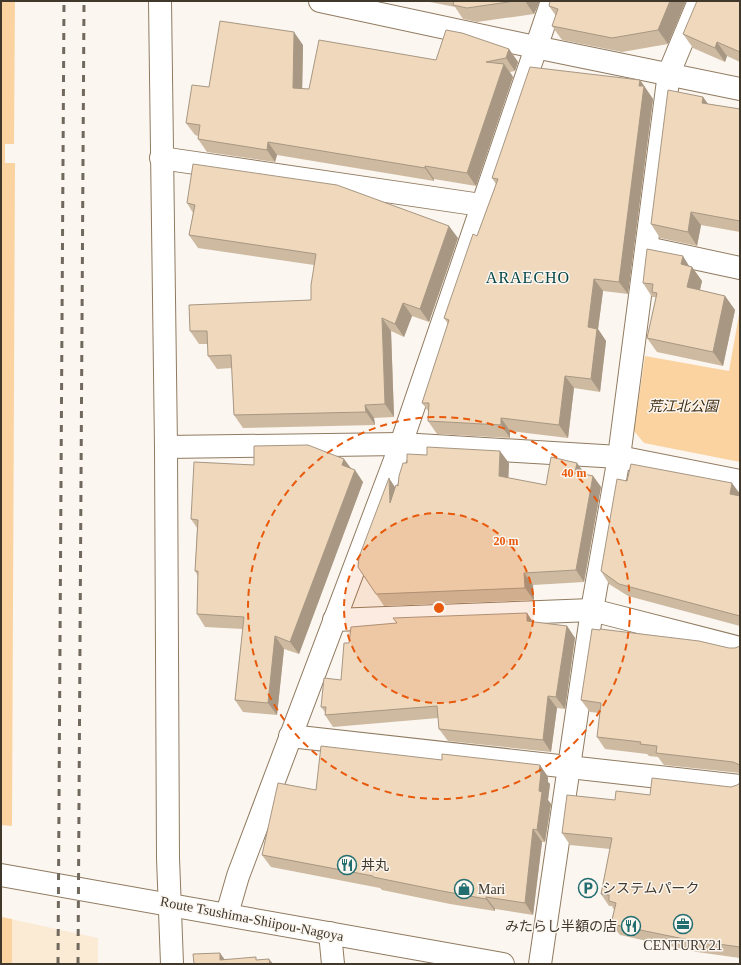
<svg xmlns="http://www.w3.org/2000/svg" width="741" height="965" font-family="'Times New Roman','Noto Sans JP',serif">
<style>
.built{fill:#fbead4}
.green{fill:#fad3a1}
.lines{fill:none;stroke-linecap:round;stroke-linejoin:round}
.street-casing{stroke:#907b60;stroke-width:24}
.secondary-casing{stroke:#907b60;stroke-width:24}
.street{stroke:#fff;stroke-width:22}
.secondary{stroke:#fff;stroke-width:22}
.rail{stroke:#71695e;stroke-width:3;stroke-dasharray:7 7;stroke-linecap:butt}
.wall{fill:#cebaa1}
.shaded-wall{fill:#a79783}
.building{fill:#efd8bb;stroke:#a79783}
.ring{fill:none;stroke:#e8590c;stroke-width:2;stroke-dasharray:7 5}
.labels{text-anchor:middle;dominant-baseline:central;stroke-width:3;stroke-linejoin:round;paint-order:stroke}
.park-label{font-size:14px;font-style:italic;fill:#3d290d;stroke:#fbf6f0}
.poi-label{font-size:14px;fill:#41382c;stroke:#fbf6f0;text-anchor:start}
.street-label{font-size:14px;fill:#41382c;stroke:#fbf6f0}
.quarter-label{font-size:16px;letter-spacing:1px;fill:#004445;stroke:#fbf6f0}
.centre{fill:#e8590c;stroke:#fbf6f0;stroke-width:2}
.ring-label{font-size:12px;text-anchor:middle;font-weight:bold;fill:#e8590c;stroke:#fbf6f0;stroke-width:3;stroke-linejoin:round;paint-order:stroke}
</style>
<rect width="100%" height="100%" fill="#fbf6f0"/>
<!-- built -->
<polygon class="built" points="1,917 98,938 98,964 1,964"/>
<!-- green -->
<g class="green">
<polygon points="1,1 15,1 14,144 5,144 5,163 15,163 12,826 1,825"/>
<polygon points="740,309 740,462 644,443 634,431 645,356 729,371"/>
<polygon points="1,917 12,919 12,964 1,964"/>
</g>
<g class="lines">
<!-- street casing -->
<g class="street-casing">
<g id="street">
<polyline points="320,1 535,47 740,89"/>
<polyline points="161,158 481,205"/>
<polyline points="647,248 740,268"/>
<polyline points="166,447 401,444 619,457 740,481"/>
<polyline points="334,620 592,610 740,648"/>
<polyline points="290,736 740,786"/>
<polyline points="227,914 238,876 401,444 552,1"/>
<polyline points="330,933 333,964"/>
<polyline points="540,964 592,610 619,457 669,73 699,1"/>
</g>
</g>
<!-- secondary casing -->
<g class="secondary-casing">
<g id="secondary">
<polyline points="160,1 166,447 168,858 172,964"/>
<polyline points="1,875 503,964"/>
</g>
</g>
<!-- street -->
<use href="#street" class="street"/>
<!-- secondary -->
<use href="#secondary" class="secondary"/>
<!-- rail -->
<g class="rail">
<polyline points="58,964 64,1"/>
<polyline points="78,964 84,1"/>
</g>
</g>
<!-- wall -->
<g class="wall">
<polygon points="425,1 540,1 534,14 477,22 463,19 455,7"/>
<polygon points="550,1 686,1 668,44 622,52 562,40 552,26 556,16 549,6"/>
<polygon points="740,1 740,62 727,56 725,62 693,48 683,34"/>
<polygon points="303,45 302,89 309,89 436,60 509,49 518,62 515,71 510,72 513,77 476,186 434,179 434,181 277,155 275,162 207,152 198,139 198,136 195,135 186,123 209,87"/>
<polygon points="640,80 653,99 628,294 603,291 598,329 606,341 600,392 574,388 568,438 510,431 510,438 437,434 428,421 429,412 422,403 448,324 444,318 477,236 496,184 492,178"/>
<polygon points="703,97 708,104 740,109 740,232 701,225 697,246 660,238 651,224"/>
<polygon points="187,203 458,238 429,322 412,316 404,337 391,331 394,417 374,418 375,425 243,428 234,415 232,368 217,369 208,356 208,344 199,344 190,331 311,300 314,265 198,248 189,235 193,213"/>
<polygon points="690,266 692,267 702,281 700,290 725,296 735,310 723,366 657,352 647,338 656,298 655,297 652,297 643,283"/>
<polygon points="344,459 350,468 363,482 299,654 284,649 277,715 243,712 235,700 243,629 205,627 197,614 198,576 195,571 197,528 191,519 254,465"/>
<polygon points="509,463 508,478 546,485 585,474 593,476 601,487 584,582 533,585 534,600 384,606 358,567 395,487"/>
<polygon points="627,481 740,494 740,626 628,596 609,584 601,571"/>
<polygon points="527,613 533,622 567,626 575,638 565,709 557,708 551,752 448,741 439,729 438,718 333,727 325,715 325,712 321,707 341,680 349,643"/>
<polygon points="740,646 740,773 664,765 658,757 649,756 647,754 605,749 597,737 600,713 590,712 581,700 729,648 735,648"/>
<polygon points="442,760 540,765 548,777 548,782 550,784 548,800 551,804 545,842 542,842 533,915 495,909 495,911 450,904 382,890 380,888 271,867 262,855 316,790"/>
<polygon points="740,783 740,958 697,952 620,935 611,924 614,910 612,906 609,906 601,894 610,849 570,845 562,833 615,800 650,795 731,787 737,785"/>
</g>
<!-- shaded-wall -->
<g class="shaded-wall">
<polygon points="525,1 540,1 534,14"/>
<polygon points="670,1 686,1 668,44 658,30"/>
<polygon points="294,32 303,45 302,100 293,88"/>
<polygon points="717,42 727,56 725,62 715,48"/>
<polygon points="509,49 518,62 515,71 506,58"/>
<polygon points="504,64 513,77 476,186 467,173"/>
<polygon points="640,80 653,99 628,294 619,282"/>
<polygon points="703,97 713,111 702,103"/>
<polygon points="268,142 277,155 275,162 267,150"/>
<polygon points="425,166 434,179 434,181 425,168"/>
<polygon points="691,212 701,225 697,246 688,232"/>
<polygon points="449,226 458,238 429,322 420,309"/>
<polygon points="683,256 691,269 692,267 702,281 697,302 687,287 681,264"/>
<polygon points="594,279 603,291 598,329 606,341 600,392 591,379 588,327"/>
<polygon points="725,296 735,310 723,366 713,352"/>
<polygon points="403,303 412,316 404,337 395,324"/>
<polygon points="382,318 391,331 394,417 385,404"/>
<polygon points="565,376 574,388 568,438 559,425"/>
<polygon points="365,405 374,418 375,425 366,412"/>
<polygon points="501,418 510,431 510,438 501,425"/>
<polygon points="500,451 509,463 508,488 499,476"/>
<polygon points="344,459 353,471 342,465"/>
<polygon points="577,463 585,474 575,472"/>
<polygon points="355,470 363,482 299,654 290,642"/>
<polygon points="593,476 601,487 584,582 576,570"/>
<polygon points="389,478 397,490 390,503"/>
<polygon points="732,483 740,494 740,499 730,494"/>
<polygon points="524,573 533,585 534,600 525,588"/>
<polygon points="527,613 535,625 527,621"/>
<polygon points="567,626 575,638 565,709 556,697"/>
<polygon points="275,636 284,649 277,715 268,703"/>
<polygon points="548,696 557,708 551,752 543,740"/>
<polygon points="540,765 548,777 548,782 550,784 548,800 551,804 545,842 537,830 539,772"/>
<polygon points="533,829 542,842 533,915 525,903"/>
<polygon points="486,897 495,909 495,911 486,899"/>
<polygon points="220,953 228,964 220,960"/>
<polygon points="269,959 273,964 270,964"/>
</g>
<!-- building -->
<g class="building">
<polygon points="454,1 515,1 467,8 453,5"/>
<polygon points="550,1 670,1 658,30 612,38 552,26 558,9 549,6"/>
<polygon points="697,1 740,1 740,52 717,42 715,48 683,34"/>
<polygon points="220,21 294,32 293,88 309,89 319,40 436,60 446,30 462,33 509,49 506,58 486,62 504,64 467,173 425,166 425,168 268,142 267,150 198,139 200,125 186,123 192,85 209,87"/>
<polygon points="530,67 640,80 639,86 644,86 619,282 594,279 588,327 597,329 591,379 565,376 559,425 501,418 501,425 428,421 429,403 422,403 449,320 444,318 473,234 477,236 498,179 492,178"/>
<polygon points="668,90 703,97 702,103 740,109 740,221 691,212 688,232 651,224"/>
<polygon points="193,164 337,185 449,226 420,309 403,303 395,324 382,318 385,404 365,405 366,412 234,415 231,355 208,356 207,331 190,331 189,305 311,300 311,285 316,254 189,235 195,205 187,203"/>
<polygon points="647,249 683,256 681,264 692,267 687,287 725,296 713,352 647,338 657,293 652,292 653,284 643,283"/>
<polygon points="308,445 344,459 342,465 355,470 290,642 275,636 268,703 235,700 244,617 197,614 198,571 195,571 198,520 191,519 194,462 254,465 254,446"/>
<polygon points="427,447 500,451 499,476 546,485 551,457 577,463 575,472 593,476 576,570 524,573 525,588 376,594 358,567 359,557 389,478 390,503 396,485 398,486 399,476 403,463 407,463 407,454 427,455"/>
<polygon points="631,464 732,483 730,494 740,496 740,616 619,584 601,571 617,479 627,481"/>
<polygon points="527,613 527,621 567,626 556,697 548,696 543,740 439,729 437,706 325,715 326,707 321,707 324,678 341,680 344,643 349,643 351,627 397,623 393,618"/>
<polygon points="592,629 600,630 600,629 699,641 729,648 735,648 740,646 740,765 733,762 656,753 657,746 640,744 641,742 597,737 601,703 581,700"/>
<polygon points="321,746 442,760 442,754 540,765 539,772 541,772 539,791 542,792 537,830 533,829 525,903 486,897 486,899 442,891 373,877 373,876 262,855 278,783 316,790"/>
<polygon points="652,778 731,787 737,785 740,783 740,947 689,940 611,924 616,903 609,901 609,895 601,894 612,838 562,833 567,795 615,800 616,791 650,795"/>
<polygon points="220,953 220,960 256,957 256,960 269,959 270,964 194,964 193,954"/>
</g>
<!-- distance rings -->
<circle cx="439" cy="608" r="95" fill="#e8590c" fill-opacity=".12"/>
<g class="ring">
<circle cx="439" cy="608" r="95"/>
<circle cx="439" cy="608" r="191"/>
</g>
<!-- icons -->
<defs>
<g id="restaurant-ring" transform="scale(1)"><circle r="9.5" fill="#fbf6f0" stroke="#216d6f" stroke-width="1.5"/><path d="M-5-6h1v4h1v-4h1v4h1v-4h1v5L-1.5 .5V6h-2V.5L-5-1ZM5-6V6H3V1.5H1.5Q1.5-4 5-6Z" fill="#216d6f"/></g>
<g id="parking-ring" transform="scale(1)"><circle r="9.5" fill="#fbf6f0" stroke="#216d6f" stroke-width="1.5"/><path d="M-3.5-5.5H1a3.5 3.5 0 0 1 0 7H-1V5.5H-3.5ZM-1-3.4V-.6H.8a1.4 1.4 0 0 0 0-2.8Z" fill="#216d6f"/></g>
<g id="shop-ring" transform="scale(1)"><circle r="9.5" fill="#fbf6f0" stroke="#216d6f" stroke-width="1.5"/><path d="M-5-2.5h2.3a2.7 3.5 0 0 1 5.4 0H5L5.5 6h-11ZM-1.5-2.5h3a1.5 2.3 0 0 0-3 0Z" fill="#216d6f"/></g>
<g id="office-ring" transform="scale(1)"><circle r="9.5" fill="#fbf6f0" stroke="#216d6f" stroke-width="1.5"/><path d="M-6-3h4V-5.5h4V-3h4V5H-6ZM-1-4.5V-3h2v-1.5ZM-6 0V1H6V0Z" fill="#216d6f"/></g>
</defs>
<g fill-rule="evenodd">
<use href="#restaurant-ring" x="347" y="865"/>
<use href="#parking-ring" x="588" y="888"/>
<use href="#shop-ring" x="464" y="889"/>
<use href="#office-ring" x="683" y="924"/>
<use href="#restaurant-ring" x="631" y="926"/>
</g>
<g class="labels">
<!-- park labels -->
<g class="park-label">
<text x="683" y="406">荒江北公園</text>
</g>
<!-- poi labels -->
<g class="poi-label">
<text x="361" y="865">丼丸</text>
<text x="602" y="888">システムパーク</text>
<text x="478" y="889">Mari</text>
<text x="617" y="926" text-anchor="end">みたらし半額の店</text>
<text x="683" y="945" text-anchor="middle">CENTURY21</text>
</g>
<!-- street labels -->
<g class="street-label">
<text transform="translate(252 919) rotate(11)">Route Tsushima-Shiipou-Nagoya</text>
</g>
<!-- quarter labels -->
<g class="quarter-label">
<text x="528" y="277">ARAECHO</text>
</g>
</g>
<circle cx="439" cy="608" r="6" class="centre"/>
<g class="ring-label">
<text x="574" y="477">40 m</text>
<text x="506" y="545">20 m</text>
</g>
<!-- border -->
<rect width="741" height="965" fill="none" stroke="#41382c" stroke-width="4"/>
</svg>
